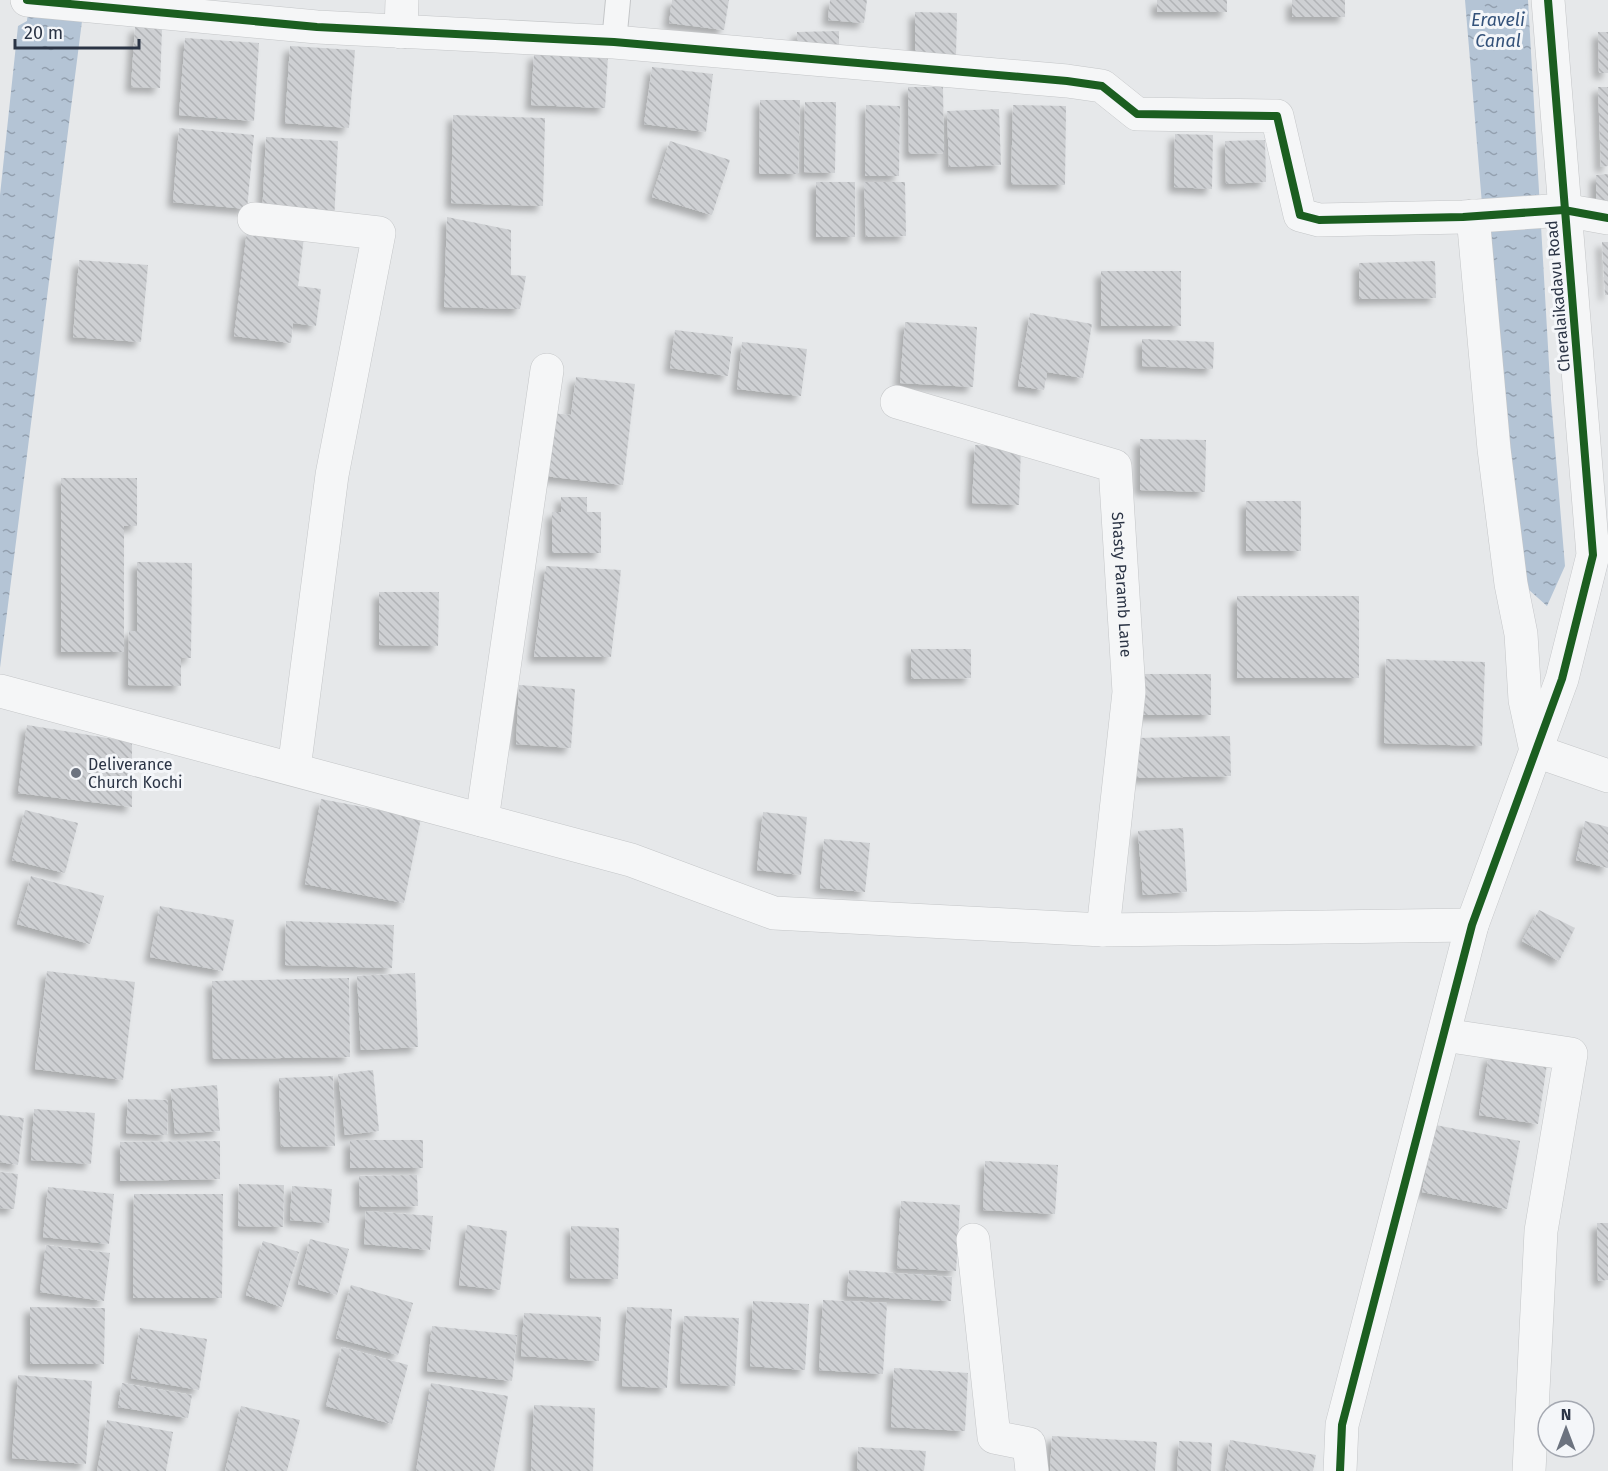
<svg xmlns="http://www.w3.org/2000/svg" width="1608" height="1471" font-family="'Fira Sans',sans-serif">
<style>
.water{fill:url(#water-ripples)}
.building{fill:url(#building-back-hatch);filter:url(#shadow)}
.lines{fill:none;stroke-linecap:round;stroke-linejoin:round}
.lane-casing{stroke:#c4c6c8;stroke-width:26}
.street-casing{stroke:#c4c6c8;stroke-width:34}
.lane{stroke:#f5f6f7;stroke-width:24}
.street{stroke:#f5f6f7;stroke-width:33}
.cycleway-casing{stroke:#f4f6f9;stroke-width:11}
.cycleway{stroke:#1b5e20;stroke-width:8}
.poi-dot{fill:#6c737f;stroke:#f4f6f9;stroke-width:2}
.labels{text-anchor:middle;dominant-baseline:central;stroke-width:6;stroke-linejoin:round;paint-order:stroke}
.street-label{font-size:16px;fill:#2b3445;stroke:#f4f6f9}
.poi-label{font-size:16px;fill:#2b3445;stroke:#f4f6f9;text-anchor:start}
.water-label{font-size:18px;font-style:italic;fill:#34527a;stroke:#f4f6f9}
</style>
<defs>
<pattern id="water-ripples" width="26" height="14" patternUnits="userSpaceOnUse" patternTransform="scale(1.5)"><rect width="26" height="14" fill="#b4c4d5"/><path d="M2 4q2-2 4 0t4 0M15 11q2-2 4 0t4 0" fill="none" stroke="#93a0af"/></pattern>
<pattern id="building-back-hatch" width="6" height="6" patternUnits="userSpaceOnUse" patternTransform="scale(1.5)"><rect width="6" height="6" fill="#ced0d3"/><path d="M-1 5l2 2M0 0l6 6M5-1l2 2" fill="none" stroke="#b1b3b6"/></pattern>
<filter id="shadow"><feDropShadow dx="-5.5" dy="5.5" stdDeviation="3" flood-color="#0004"/></filter>
</defs>
<rect width="100%" height="100%" fill="#e6e8ea"/>
<!-- water -->
<g class="water">
<polygon points="29,0 82,21 0,668 0,195 18,26 27,21"/>
<polygon points="1465,0 1528,0 1551,399 1565,566 1547,606 1520,582 1500,420"/>
</g>
<!-- building -->
<g class="building">
<polygon points="672,0 729,0 724,30 669,23"/>
<polygon points="830,0 867,0 864,23 828,20"/>
<rect x="1157" y="0" width="70" height="12"/>
<rect x="1292" y="0" width="53" height="17"/>
<polygon points="915,12 957,13 956,56 915,55"/>
<polygon points="135,27 162,28 160,88 131,87"/>
<polygon points="839,31 839,53 797,54 797,32"/>
<polygon points="1598,32 1608,32 1608,73 1599,73"/>
<polygon points="185,38 259,43 254,121 179,115"/>
<polygon points="290,46 355,50 349,128 285,123"/>
<polygon points="534,54 608,57 605,108 531,105"/>
<polygon points="652,67 713,74 706,132 644,124"/>
<polygon points="908,87 943,87 944,153 909,154"/>
<polygon points="1598,87 1608,87 1608,166 1601,167"/>
<polygon points="760,100 800,100 798,174 759,174"/>
<polygon points="805,102 836,102 835,173 804,172"/>
<polygon points="866,105 900,106 899,176 865,176"/>
<polygon points="1013,105 1066,106 1065,185 1011,184"/>
<polygon points="999,109 1001,165 949,167 947,111"/>
<polygon points="453,115 545,118 543,206 451,203"/>
<polygon points="179,128 254,135 247,209 173,202"/>
<polygon points="1175,134 1213,135 1212,189 1174,187"/>
<polygon points="266,137 338,141 334,222 262,217"/>
<polygon points="1265,140 1266,182 1226,184 1225,141"/>
<polygon points="670,141 730,160 712,215 652,197"/>
<polygon points="1608,174 1608,206 1596,206 1596,175"/>
<rect x="816" y="182" width="39" height="55"/>
<polygon points="864,182 905,182 906,236 866,237"/>
<polygon points="447,217 511,230 511,275 526,276 520,309 444,307"/>
<polygon points="247,231 304,237 298,286 321,289 316,326 293,323 291,343 234,336"/>
<polygon points="1602,242 1608,242 1608,295 1605,295"/>
<polygon points="79,260 148,265 141,342 73,337"/>
<polygon points="1435,261 1436,298 1359,299 1359,263"/>
<rect x="1101" y="271" width="80" height="55"/>
<polygon points="1030,313 1092,324 1083,378 1047,372 1044,390 1018,386"/>
<polygon points="905,322 977,327 973,387 900,383"/>
<polygon points="675,330 733,337 728,376 670,368"/>
<polygon points="1142,339 1214,342 1213,369 1142,366"/>
<polygon points="742,342 807,349 801,396 737,389"/>
<polygon points="576,377 635,384 623,485 544,476 552,413 571,415"/>
<polygon points="1140,439 1206,440 1205,492 1140,490"/>
<polygon points="975,445 1021,447 1019,505 972,503"/>
<polygon points="61,478 137,478 137,526 124,526 124,652 61,652"/>
<polygon points="561,497 587,497 587,512 601,512 601,553 552,553 552,512 561,512"/>
<rect x="1246" y="501" width="55" height="50"/>
<polygon points="137,562 192,563 191,658 181,658 181,686 128,685 129,631 137,631"/>
<polygon points="546,566 621,570 611,657 534,657"/>
<polygon points="379,592 439,592 438,646 379,645"/>
<rect x="1237" y="596" width="122" height="82"/>
<polygon points="911,649 971,649 971,678 911,679"/>
<polygon points="1386,659 1485,662 1482,746 1384,743"/>
<rect x="1140" y="674" width="71" height="41"/>
<polygon points="519,685 575,689 571,748 516,744"/>
<polygon points="27,725 132,742 132,807 18,793"/>
<polygon points="1230,736 1231,776 1137,778 1136,738"/>
<polygon points="321,799 421,818 404,903 305,884"/>
<polygon points="25,810 78,823 65,873 12,860"/>
<polygon points="763,812 807,817 801,875 757,870"/>
<polygon points="1585,821 1608,827 1608,868 1576,860"/>
<polygon points="1183,828 1187,892 1143,895 1138,831"/>
<polygon points="824,839 870,843 865,892 820,888"/>
<polygon points="31,876 104,896 90,944 17,924"/>
<polygon points="160,906 234,920 223,971 150,957"/>
<polygon points="1539,910 1575,928 1559,961 1522,941"/>
<polygon points="286,921 394,925 392,968 285,965"/>
<polygon points="47,971 135,982 123,1080 35,1069"/>
<polygon points="415,973 418,1047 361,1050 357,976"/>
<polygon points="349,978 350,1057 213,1059 212,981"/>
<polygon points="1489,1055 1547,1064 1538,1124 1479,1115"/>
<polygon points="373,1070 379,1131 345,1135 338,1074"/>
<polygon points="333,1076 335,1146 281,1147 279,1078"/>
<polygon points="217,1085 220,1131 175,1134 171,1089"/>
<polygon points="128,1099 168,1100 167,1135 126,1133"/>
<polygon points="34,1109 95,1113 91,1164 31,1160"/>
<polygon points="0,1115 24,1118 18,1165 0,1162"/>
<polygon points="1435,1125 1520,1141 1507,1209 1422,1192"/>
<rect x="350" y="1140" width="73" height="28"/>
<polygon points="220,1141 220,1179 120,1181 120,1142"/>
<polygon points="985,1161 1058,1165 1055,1214 983,1210"/>
<polygon points="0,1172 18,1174 14,1209 0,1208"/>
<polygon points="417,1175 418,1206 360,1207 359,1176"/>
<polygon points="239,1184 284,1185 283,1227 238,1226"/>
<polygon points="292,1186 332,1189 329,1223 290,1220"/>
<polygon points="48,1187 114,1194 109,1244 43,1237"/>
<polygon points="134,1194 223,1194 222,1298 133,1298"/>
<polygon points="901,1201 960,1205 956,1271 897,1268"/>
<polygon points="366,1211 433,1216 430,1250 364,1244"/>
<polygon points="1597,1223 1608,1223 1608,1280 1598,1281"/>
<polygon points="467,1225 507,1231 500,1290 459,1285"/>
<polygon points="571,1226 619,1228 618,1279 570,1278"/>
<polygon points="310,1239 349,1249 337,1295 298,1284"/>
<polygon points="263,1241 299,1252 282,1307 246,1295"/>
<polygon points="46,1245 110,1253 104,1301 40,1292"/>
<polygon points="849,1270 952,1277 951,1301 847,1296"/>
<polygon points="351,1285 413,1303 398,1355 336,1338"/>
<polygon points="823,1300 887,1303 883,1374 819,1370"/>
<polygon points="753,1301 809,1304 805,1370 750,1366"/>
<polygon points="30,1307 105,1308 104,1364 30,1364"/>
<polygon points="627,1307 672,1309 667,1388 622,1386"/>
<polygon points="524,1313 601,1317 599,1361 521,1356"/>
<polygon points="684,1316 739,1318 735,1386 680,1383"/>
<polygon points="432,1326 517,1335 512,1381 427,1371"/>
<polygon points="140,1328 207,1339 199,1390 131,1378"/>
<polygon points="342,1347 408,1365 392,1424 326,1406"/>
<polygon points="894,1368 968,1373 965,1431 891,1427"/>
<polygon points="18,1375 92,1381 86,1464 12,1458"/>
<polygon points="122,1383 192,1395 188,1418 118,1407"/>
<polygon points="431,1383 508,1396 494,1471 416,1471"/>
<polygon points="534,1405 595,1408 593,1471 531,1471"/>
<polygon points="241,1406 300,1420 287,1471 225,1471"/>
<polygon points="107,1420 173,1432 166,1471 97,1471"/>
<polygon points="1052,1436 1157,1442 1155,1471 1050,1471"/>
<polygon points="1230,1440 1316,1455 1313,1471 1225,1471"/>
<polygon points="1179,1441 1212,1443 1211,1471 1177,1471"/>
<polygon points="858,1447 926,1451 924,1471 857,1471"/>
</g>
<g class="lines">
<!-- lane casing -->
<g class="lane-casing">
<polyline id="lane" points="614,42 618,0"/>
</g>
<!-- street casing -->
<g class="street-casing">
<g id="street">
<polyline points="27,0 317,27 614,42 1067,81 1102,86 1137,114 1277,116 1300,215 1319,220 1463,217 1564,210 1608,218"/>
<polyline points="401,32 402,0"/>
<polyline points="1473,216 1494,449 1511,584 1521,634 1525,700 1536,751 1608,776"/>
<polyline points="254,219 379,233 332,475 294,769"/>
<path id="s1" d="M 897,402 L 1115,466 L 1129,692 L 1103,930"/>
<polyline points="0,691 631,860 774,913 1103,930 1472,925"/>
<polyline points="482,820 547,370"/>
<polyline points="1444,1035 1571,1054 1541,1231 1529,1471"/>
<polyline points="973,1240 994,1437 1029,1444 1032,1471"/>
<polyline points="1340,1471 1342,1425 1472,925 1562,679 1593,555 1548,0"/>
</g>
</g>
<!-- lane -->
<use href="#lane" class="lane"/>
<!-- street -->
<use href="#street" class="street"/>
<!-- cycleway casing -->
<g class="cycleway-casing">
<g id="cycleway">
<polyline points="27,0 317,27 614,42 1067,81 1102,86 1137,114 1277,116 1300,215 1319,220 1463,217 1564,210 1608,218"/>
<polyline points="1340,1471 1342,1425 1472,925 1562,679 1593,555 1548,0"/>
</g>
</g>
<!-- cycleway -->
<use href="#cycleway" class="cycleway"/>
</g>
<!-- markers -->
<circle class="poi-dot" cx="76" cy="773" r="6"/>
<g class="labels">
<!-- street labels -->
<g class="street-label">
<text transform="translate(1558 296) rotate(-95)">Cheralaikadavu Road</text>
<text stroke="none"><textPath href="#s1" startOffset="346">Shasty Paramb Lane</textPath></text>
</g>
<!-- poi labels -->
<g class="poi-label">
<text x="88" y="764">Deliverance<tspan x="88" dy="18">Church Kochi</tspan></text>
</g>
<!-- water labels -->
<g class="water-label">
<text x="1498" y="20">Eraveli<tspan x="1498" dy="21">Canal</tspan></text>
</g>
</g>
<!-- north arrow -->
<g transform="translate(1566 1429)"><circle r="28" fill="#f4f6f9" stroke="#a4a8b1" stroke-width="1.5"/>
<path d="M0-4.5L10 22L0 15L-10 22Z" fill="#6c737f"/>
<text y="-9" font-size="16" font-weight="bold" text-anchor="middle" fill="#2b3445">N</text>
</g>
<!-- scale -->
<path d="M15 39v9h124v-9" fill="none" stroke="#2b3445" stroke-width="3"/>
<text x="24" y="39" font-size="18" fill="#2b3445" stroke="#f4f6f9" stroke-width="4.5" paint-order="stroke">20 m</text>
</svg>
